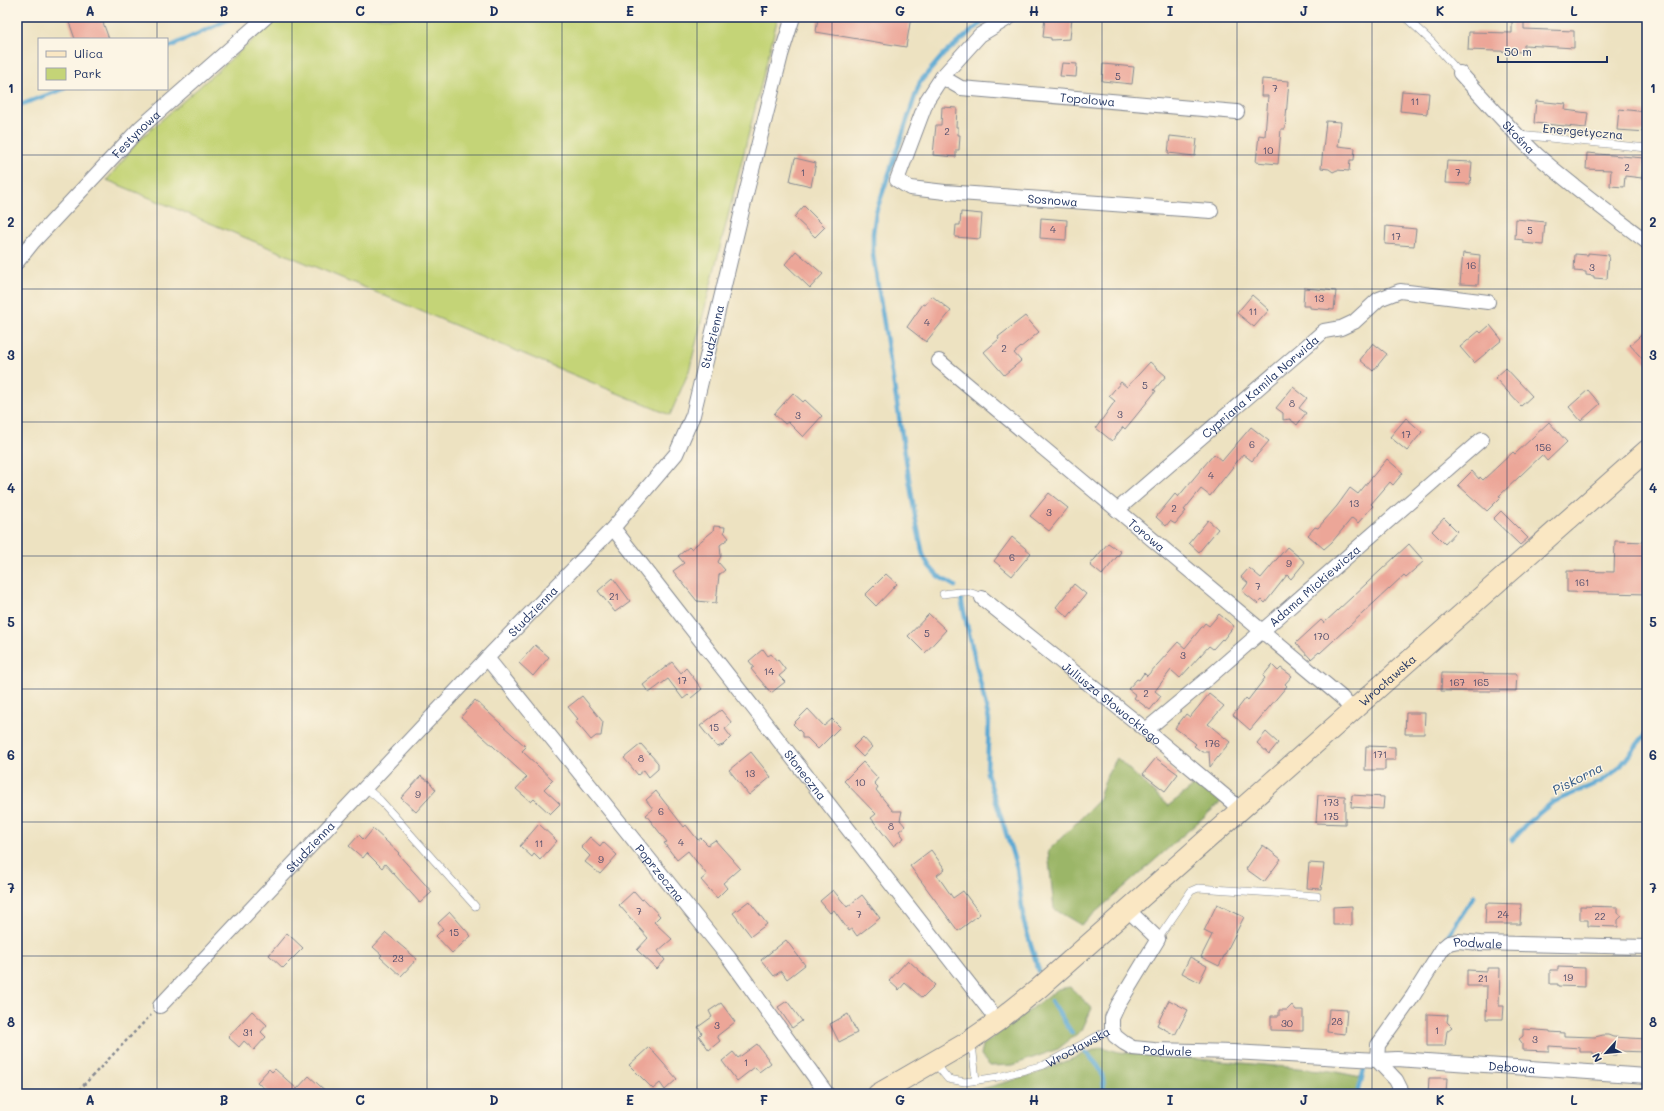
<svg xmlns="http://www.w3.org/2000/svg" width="1664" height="1111" font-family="Mali,sans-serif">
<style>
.green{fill:#c4d477;stroke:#70826a}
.forest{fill:#9bb668;stroke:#5b7263}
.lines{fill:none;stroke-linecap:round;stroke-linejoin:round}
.stream{stroke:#59a7d3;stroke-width:4.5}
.building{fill:#eca698}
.lane-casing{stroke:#848890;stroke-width:8}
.street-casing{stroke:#848890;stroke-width:16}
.secondary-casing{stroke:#848890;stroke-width:22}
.path{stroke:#848890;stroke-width:2.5;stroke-dasharray:3 3;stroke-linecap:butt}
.lane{stroke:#fff;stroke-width:7}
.street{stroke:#fff;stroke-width:14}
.secondary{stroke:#fae7c3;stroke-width:20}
.grid{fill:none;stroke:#1b2f5e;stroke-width:1;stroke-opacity:0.55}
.labels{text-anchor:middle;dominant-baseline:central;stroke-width:3;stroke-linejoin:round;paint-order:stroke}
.number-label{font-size:10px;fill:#4f4d6c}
.street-label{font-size:12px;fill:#1b2f5e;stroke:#fcf5e5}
.water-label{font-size:13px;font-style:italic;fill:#315987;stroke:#fcf5e5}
.neatline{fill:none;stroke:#1b2f5e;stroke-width:1.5}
.grid-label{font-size:13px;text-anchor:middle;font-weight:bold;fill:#1b2f5e}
</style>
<rect width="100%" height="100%" fill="#fcf5e5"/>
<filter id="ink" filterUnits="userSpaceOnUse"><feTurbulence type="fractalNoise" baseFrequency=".025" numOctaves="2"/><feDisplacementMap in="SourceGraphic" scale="8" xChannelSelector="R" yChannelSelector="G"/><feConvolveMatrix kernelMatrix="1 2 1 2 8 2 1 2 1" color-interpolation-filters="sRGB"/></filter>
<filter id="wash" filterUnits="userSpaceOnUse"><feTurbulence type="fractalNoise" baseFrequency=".012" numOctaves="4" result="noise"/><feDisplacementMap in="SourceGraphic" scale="16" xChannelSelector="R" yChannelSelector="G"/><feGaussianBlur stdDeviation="0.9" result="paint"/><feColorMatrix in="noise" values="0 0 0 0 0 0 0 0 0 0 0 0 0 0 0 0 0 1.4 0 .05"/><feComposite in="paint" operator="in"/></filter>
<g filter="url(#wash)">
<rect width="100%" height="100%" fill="#ede2c1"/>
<!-- green -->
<polygon class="green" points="279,17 778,17 689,371 670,415 107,180 140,139"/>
<!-- forest -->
<g class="forest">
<polygon points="1117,758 1168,806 1199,782 1222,801 1081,925 1054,909 1048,851 1098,801 1107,775"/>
<polygon points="1070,987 1092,1008 1082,1030 1058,1049 1013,1065 990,1066 981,1056 983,1045 1058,989"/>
<polygon points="1101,1047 1119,1052 1331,1071 1361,1077 1358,1094 964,1094 1035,1074"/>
</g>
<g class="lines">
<!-- stream -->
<g class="stream">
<polyline points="167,48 234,17"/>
<polyline points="17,106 64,89"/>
<polyline points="955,586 938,576 929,566 923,555 915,516 873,255 873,233 876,212 920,82 944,54 979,25 991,17"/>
<polyline points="961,599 989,720 987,773 1017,868 1024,923 1039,971"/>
<polyline points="1512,840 1526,824 1553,802 1602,781 1619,768 1647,732"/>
<polyline points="1447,937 1474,896"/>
<polyline points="1051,1001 1072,1033"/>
<path d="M 1085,1052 C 1101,1067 1104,1072 1104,1094"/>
<polyline points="1358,1094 1364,1069"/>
</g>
</g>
<g id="blocks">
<!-- building -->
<g class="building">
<polygon points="75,17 101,17 109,39 75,39 68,19"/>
<polygon points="818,17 911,17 906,47 816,32"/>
<polygon points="1045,17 1072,17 1070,39 1051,40 1051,38 1043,37"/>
<polygon points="1512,20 1524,21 1524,29 1574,31 1574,48 1524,45 1524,52 1468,50 1469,32 1512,33"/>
<polygon points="1062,63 1077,64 1076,77 1060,76"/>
<polygon points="1103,64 1134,67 1132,84 1102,81"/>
<polygon points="1262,79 1289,81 1285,129 1281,129 1278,164 1256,162 1259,135 1265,136 1268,96 1261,96"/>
<polygon points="1402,91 1429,93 1427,114 1400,111"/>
<polygon points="1536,101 1566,104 1565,110 1588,113 1586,128 1534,123"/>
<polygon points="942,107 957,108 956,127 958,127 958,135 960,135 959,150 956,150 956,157 933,155 936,125 941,125"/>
<polygon points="1619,109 1647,112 1647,132 1617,130"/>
<polygon points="1326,121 1341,122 1338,146 1355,148 1354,160 1350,160 1349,171 1337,170 1333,172 1329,169 1321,168"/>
<polygon points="1170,136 1197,139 1195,156 1168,153"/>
<polygon points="1587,153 1644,158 1642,178 1625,176 1624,187 1610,186 1611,170 1586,169"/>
<polygon points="795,158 816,163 811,186 790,181"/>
<polygon points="1447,161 1472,162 1470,184 1445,183"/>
<polygon points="804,206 825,227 815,237 794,217"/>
<polygon points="961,212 982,214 980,239 955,237 956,225 960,225"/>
<polygon points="1041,218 1067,220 1066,240 1040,238"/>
<polygon points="1516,219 1545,222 1543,245 1523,243 1523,240 1515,239"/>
<polygon points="1386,226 1416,229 1414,246 1385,244"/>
<polygon points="796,251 823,274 810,288 785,264"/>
<polygon points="1463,253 1480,255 1478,285 1460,284"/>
<polygon points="1588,253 1609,255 1607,279 1594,278 1594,276 1586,275 1586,272 1574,271 1575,254 1588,255"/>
<polygon points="1304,288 1336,291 1334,310 1310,308 1310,306 1303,306"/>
<polygon points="1252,295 1269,310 1254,327 1237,313"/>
<polygon points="932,296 951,311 926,342 907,327 923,304 925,305"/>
<polygon points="1025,316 1039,332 1014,353 1021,361 1004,375 984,352 999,339 998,337"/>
<polygon points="1490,325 1502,340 1474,363 1460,347 1479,331 1481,333"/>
<polygon points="1647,330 1647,364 1630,345"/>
<polygon points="1373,343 1387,354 1373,371 1360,360"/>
<polygon points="1150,362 1166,376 1154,390 1156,391 1135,417 1125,429 1123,427 1112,441 1096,428 1115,401 1109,396 1121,382 1127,387"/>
<polygon points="1506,368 1532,396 1521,406 1495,378"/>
<polygon points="1293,387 1307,398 1299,408 1306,413 1297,425 1290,419 1283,420 1283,413 1276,408"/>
<polygon points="1588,390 1600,404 1581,421 1569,407"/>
<polygon points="793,393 803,402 805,400 822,416 803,437 788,422 785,424 774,414"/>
<polygon points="1406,418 1422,432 1407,451 1390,437"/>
<polygon points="1549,422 1567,442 1547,461 1542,455 1499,496 1501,497 1487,511 1458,485 1472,471 1479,479 1480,477 1483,480 1513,452 1515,454"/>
<polygon points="1251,427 1269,441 1252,461 1243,454 1210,496 1201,489 1184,510 1186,511 1175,524 1170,521 1166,526 1156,517 1175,494 1178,497 1214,454 1222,461"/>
<polygon points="1387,459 1403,473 1393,485 1390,482 1371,504 1373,506 1358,523 1352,518 1332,542 1324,549 1308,535 1315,527 1318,528 1337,506 1350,488 1358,494"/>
<polygon points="1049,493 1068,508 1049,531 1030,516"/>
<polygon points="1501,511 1528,538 1520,545 1493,519"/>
<polygon points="1444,518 1457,531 1445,544 1432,531"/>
<polygon points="1208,520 1218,529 1199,552 1189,543"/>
<polygon points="714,526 725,527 724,532 729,538 720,545 721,556 718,562 725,570 719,575 716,603 697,601 673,571 684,563 678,556 689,547 691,549 713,531"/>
<polygon points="1012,537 1031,553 1012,576 994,561"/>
<polygon points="1615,541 1647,542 1647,594 1567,592 1567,571 1614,572"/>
<polygon points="1108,543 1121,552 1102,575 1090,565"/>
<polygon points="1409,544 1424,561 1406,577 1404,575 1320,653 1319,652 1311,659 1296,643 1321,620 1324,623"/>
<polygon points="1287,547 1305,562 1291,579 1287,575 1265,603 1262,600 1258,604 1242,591 1248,583 1241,577 1249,568 1261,578"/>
<polygon points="886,574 897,584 876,606 865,595"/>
<polygon points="613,578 630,601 615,612 598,591"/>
<polygon points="1074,584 1086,594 1068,617 1056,607"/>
<polygon points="929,614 946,630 925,653 908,636"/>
<polygon points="1219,614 1234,626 1223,640 1222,639 1213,649 1209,646 1180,678 1171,670 1155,691 1161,696 1150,710 1134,698 1136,695 1128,689 1137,679 1139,680 1144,673 1147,676 1178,642 1185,648 1205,623 1209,626"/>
<polygon points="535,645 549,657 533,676 519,663"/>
<polygon points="763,649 768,656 771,654 777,661 778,660 785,669 785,671 779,676 785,682 771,693 751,669 754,667 749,661"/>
<polygon points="672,662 681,673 686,668 702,689 691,698 688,695 683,699 668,679 649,693 643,685"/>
<polygon points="1272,665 1278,671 1281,668 1292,676 1285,684 1287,686 1250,730 1233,715 1246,698 1248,700 1265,678 1263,676"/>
<polygon points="1442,673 1517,674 1516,691 1441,691"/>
<polygon points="1209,694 1224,706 1208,724 1230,742 1210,767 1209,752 1202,752 1194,746 1196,744 1175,728 1186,714 1190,717"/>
<polygon points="582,696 603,722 601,736 596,736 591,740 575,721 578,719 568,707"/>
<polygon points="475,700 526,747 522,751 553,780 544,789 560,804 550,814 534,799 531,802 516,789 527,777 461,717"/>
<polygon points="808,709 824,726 832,719 840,727 818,749 807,738 802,738 802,733 793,724"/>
<polygon points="721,710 732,723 725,729 731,737 723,745 717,747 700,726"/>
<polygon points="1406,713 1425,713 1424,734 1405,734"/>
<polygon points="1266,732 1278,743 1269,754 1257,743"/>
<polygon points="863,737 872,747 863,757 853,747"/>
<polygon points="641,744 658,763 658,769 649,777 644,770 638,775 624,758"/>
<polygon points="1366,746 1395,747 1395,760 1385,760 1385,770 1365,770"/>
<polygon points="751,752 771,777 749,795 729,770"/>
<polygon points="1156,758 1178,774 1165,791 1143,774"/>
<polygon points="863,762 878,778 874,783 878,787 876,790 893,811 902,811 900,820 905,826 899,831 904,838 893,846 871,818 876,814 844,781"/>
<polygon points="421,776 426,780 428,780 436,790 416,812 401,798"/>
<polygon points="656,791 684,827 686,825 698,840 701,838 708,845 715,840 740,868 723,883 727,888 717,898 701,880 707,875 688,851 677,860 664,843 667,842 646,815 653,809 646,800"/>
<polygon points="1318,795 1345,796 1345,824 1316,823"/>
<polygon points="1352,795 1384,797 1383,809 1351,807"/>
<polygon points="539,824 557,841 540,860 534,854 532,857 520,846"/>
<polygon points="373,829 399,853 398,854 432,892 420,903 385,864 382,868 367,853 363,858 349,846 359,835 364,840"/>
<polygon points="590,837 600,846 603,842 617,855 600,874 585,862 590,856 581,847"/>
<polygon points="1263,845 1281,859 1264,882 1246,869"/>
<polygon points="931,850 945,869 937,875 953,898 963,891 980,914 958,931 910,866"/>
<polygon points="1309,863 1324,864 1321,889 1307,888"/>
<polygon points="833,890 847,907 862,895 880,918 857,936 852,929 849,931 834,910 830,913 820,901"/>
<polygon points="634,891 642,900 644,899 660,916 654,922 672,939 658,951 665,960 657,969 637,950 648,938 619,905"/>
<polygon points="749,901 767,924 751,936 733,913"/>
<polygon points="1486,903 1521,904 1520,924 1485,924"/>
<polygon points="1217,904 1244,917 1219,966 1201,957 1212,935 1204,931"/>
<polygon points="1352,906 1352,925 1333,925 1333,907"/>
<polygon points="1580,906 1618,907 1618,913 1622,916 1618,920 1618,927 1588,926 1588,920 1580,920"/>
<polygon points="450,912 471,936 452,953 436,936 443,929 438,923"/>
<polygon points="287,933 303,948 283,968 269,955"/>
<polygon points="386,933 417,959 401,976 380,957 382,955 373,947"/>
<polygon points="786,940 805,965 787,979 781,971 774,976 761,960"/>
<polygon points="1190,957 1207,966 1199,982 1182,973"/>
<polygon points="908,960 935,985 922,998 905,983 899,990 889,981"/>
<polygon points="1558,967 1585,968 1585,987 1558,986 1558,984 1550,984 1550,970 1558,970"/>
<polygon points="1487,968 1500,968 1499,1006 1504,1006 1503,1019 1486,1019 1487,986 1467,986 1467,970 1487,971"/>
<polygon points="1169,1000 1188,1010 1175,1035 1157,1025"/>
<polygon points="787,1001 802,1021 792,1028 778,1007"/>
<polygon points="721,1003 735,1022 717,1036 720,1041 709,1050 699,1036 702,1033 698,1027 712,1017 709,1011"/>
<polygon points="1292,1005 1296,1010 1303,1010 1303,1031 1271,1030 1271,1016 1279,1016 1279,1010 1287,1010"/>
<polygon points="1329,1009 1347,1010 1345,1034 1327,1032"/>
<polygon points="252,1011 267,1025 261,1032 266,1037 254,1050 244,1041 239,1047 228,1037"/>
<polygon points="848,1014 857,1033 839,1042 830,1024"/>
<polygon points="1427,1014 1448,1015 1447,1022 1452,1027 1447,1031 1445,1046 1427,1046"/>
<polygon points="1523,1029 1550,1031 1550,1032 1564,1033 1564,1036 1595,1037 1603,1035 1608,1035 1613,1037 1647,1039 1647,1052 1616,1051 1616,1055 1593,1054 1593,1052 1580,1052 1580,1048 1549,1046 1549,1051 1522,1050 1522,1043 1519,1039 1523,1036"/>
<polygon points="757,1044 771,1063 759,1072 755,1067 737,1081 722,1061 733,1052 738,1058"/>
<polygon points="649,1047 677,1079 665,1090 660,1083 653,1089 629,1065"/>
<polygon points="269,1069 272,1072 275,1069 297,1089 309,1076 329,1094 270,1094 257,1082"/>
<polygon points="1429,1078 1447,1078 1446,1094 1428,1094"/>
</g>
</g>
</g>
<g filter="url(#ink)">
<use href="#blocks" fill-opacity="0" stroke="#848890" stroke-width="1"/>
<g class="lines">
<!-- lane casing -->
<g class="lane-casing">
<g id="lane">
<polyline points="1405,17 1432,42 1460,73"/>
<polyline points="1519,135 1647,148"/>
<path d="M 943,594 C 958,592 969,589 982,598"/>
<polyline points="366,788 380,800 475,906"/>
<polyline points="1158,939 1191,891 1198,888 1317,896"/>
<polyline points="966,1043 973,1053 976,1081"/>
<path id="s1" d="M 935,1063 L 948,1079 L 965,1082 L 998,1077 L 1044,1065 L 1112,1028"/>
</g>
</g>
<!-- street casing -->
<g class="street-casing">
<g id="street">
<path id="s2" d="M 1010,17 L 980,35 L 942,77 L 927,100 L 897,180 L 910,188 L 945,192 L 1211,211"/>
<path id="s3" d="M 1460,73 C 1485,100 1510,129 1537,155 C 1572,186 1610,214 1647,242"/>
<path id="s4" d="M 942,77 L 961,88 L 1237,112"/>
<path id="s5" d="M 17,262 L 33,242 L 140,128 L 266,17"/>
<path id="s6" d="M 939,361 L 1341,697 L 1353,711"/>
<path id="s7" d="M 1117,510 L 1324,331 L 1341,328 L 1354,322 L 1379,299 L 1400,291 L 1488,302"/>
<path id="s8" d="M 613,528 L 998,1021"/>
<path id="s9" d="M 982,598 L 1146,730 L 1232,802 L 1239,811"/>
<path id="s10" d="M 487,658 L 729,958 L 827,1094"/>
<path id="s11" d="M 1146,730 L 1206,680 L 1482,439"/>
<path id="s12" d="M 1128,910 L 1158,939 L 1118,1005 L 1112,1018 L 1112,1028 L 1115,1036 L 1124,1043 L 1133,1048 L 1154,1050 L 1233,1052 L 1377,1060 L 1397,1059 L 1647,1076"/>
<path id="s13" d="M 160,1006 L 487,658 L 613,528 L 676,454 L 693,415 L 747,190 L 781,55 L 793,17"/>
<path id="s14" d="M 1403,1094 L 1396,1080 L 1377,1060 L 1378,1045 L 1413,996 L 1443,948 L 1449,943 L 1458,941 L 1480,943 L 1647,947"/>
</g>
</g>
<!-- secondary casing -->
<g class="secondary-casing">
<g id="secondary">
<path id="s15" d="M 878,1094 L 966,1043 L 998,1021 L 1038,989 L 1647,450"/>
</g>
</g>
<!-- path -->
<polyline class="path" points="75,1094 151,1015"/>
<!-- lane -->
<use href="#lane" class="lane"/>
<!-- street -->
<use href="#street" class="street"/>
<!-- secondary -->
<use href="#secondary" class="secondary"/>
</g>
</g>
<!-- grid -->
<path class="grid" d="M 157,17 L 157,39M 292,17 L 292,1094M 427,17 L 427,1094M 562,17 L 562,1094M 697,17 L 697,1094M 832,17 L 832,1094M 967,17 L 967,1094M 1102,17 L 1102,1094M 1237,17 L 1237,1094M 1372,17 L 1372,1094M 1507,17 L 1507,1094M 157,89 L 157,1094M 17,155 L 1647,155M 17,289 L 1647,289M 17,422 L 1647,422M 17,556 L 1647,556M 17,689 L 1647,689M 17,822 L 1647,822M 17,956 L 1647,956"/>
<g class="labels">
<!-- number labels -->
<g class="number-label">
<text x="1118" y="76">5</text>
<text x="1275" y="88">7</text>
<text x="1415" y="101">11</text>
<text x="947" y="131">2</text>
<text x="1268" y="150">10</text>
<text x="1627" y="167">2</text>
<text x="803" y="172">1</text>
<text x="1458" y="172">7</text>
<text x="1053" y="229">4</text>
<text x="1530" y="230">5</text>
<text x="1396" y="236">17</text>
<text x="1471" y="265">16</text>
<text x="1592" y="267">3</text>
<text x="1319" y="298">13</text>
<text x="1253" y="311">11</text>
<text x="927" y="322">4</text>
<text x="1004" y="348">2</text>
<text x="1145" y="385">5</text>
<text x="1292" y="403">8</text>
<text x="1120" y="414">3</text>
<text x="798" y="415">3</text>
<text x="1406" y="434">17</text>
<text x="1252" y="444">6</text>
<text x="1543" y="447">156</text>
<text x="1211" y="475">4</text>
<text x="1354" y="503">13</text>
<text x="1174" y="508">2</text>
<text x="1049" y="512">3</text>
<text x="1012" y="557">6</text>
<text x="1289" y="563">9</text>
<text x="1582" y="582">161</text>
<text x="1258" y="586">7</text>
<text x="614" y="596">21</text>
<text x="927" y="633">5</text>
<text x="1321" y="636">170</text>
<text x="1183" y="655">3</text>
<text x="769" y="671">14</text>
<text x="682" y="680">17</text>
<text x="1457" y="682">167</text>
<text x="1481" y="682">165</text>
<text x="1146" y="693">2</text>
<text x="714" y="727">15</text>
<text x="1212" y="743">176</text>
<text x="1380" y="754">171</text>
<text x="641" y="758">8</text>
<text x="750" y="773">13</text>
<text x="860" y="782">10</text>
<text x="418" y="794">9</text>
<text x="1331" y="802">173</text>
<text x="661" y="811">6</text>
<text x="1331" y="816">175</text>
<text x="891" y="826">8</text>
<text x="681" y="842">4</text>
<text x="539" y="843">11</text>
<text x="601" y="859">9</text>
<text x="639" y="911">7</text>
<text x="859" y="914">7</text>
<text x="1503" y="914">24</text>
<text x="1600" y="916">22</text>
<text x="454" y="932">15</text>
<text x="398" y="958">23</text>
<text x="1568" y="977">19</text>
<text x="1483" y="978">21</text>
<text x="1337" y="1021">28</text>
<text x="1287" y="1023">30</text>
<text x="717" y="1025">3</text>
<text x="1437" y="1030">1</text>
<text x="248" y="1032">31</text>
<text x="1535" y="1039">3</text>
<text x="746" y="1062">1</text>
</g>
<!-- street labels -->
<g class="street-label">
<text stroke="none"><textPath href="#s4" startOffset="149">Topolowa</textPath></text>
<text transform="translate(1583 131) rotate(5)">Energetyczna</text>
<text stroke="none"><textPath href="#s5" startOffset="175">Festynowa</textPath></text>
<text stroke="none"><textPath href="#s3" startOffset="87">Skośna</textPath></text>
<text stroke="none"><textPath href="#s2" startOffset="363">Sosnowa</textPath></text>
<text stroke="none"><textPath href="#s13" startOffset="879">Studzienna</textPath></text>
<text stroke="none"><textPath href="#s7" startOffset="189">Cypriana Kamila Norwida</textPath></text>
<text stroke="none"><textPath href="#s6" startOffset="271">Torowa</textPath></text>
<text stroke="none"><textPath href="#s11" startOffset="222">Adama Mickiewicza</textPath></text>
<text stroke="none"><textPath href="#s13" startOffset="543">Studzienna</textPath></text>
<text stroke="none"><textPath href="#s15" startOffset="658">Wrocławska</textPath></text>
<text stroke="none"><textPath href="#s9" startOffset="167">Juliusza Słowackiego</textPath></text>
<text stroke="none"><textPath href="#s8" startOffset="313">Słoneczna</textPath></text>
<text stroke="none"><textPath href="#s13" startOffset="219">Studzienna</textPath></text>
<text stroke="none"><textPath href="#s10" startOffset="276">Poprzeczna</textPath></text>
<text stroke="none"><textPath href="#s14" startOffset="212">Podwale</textPath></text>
<text stroke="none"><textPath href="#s1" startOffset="157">Wrocławska</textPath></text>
<text stroke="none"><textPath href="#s12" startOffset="208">Podwale</textPath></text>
<text stroke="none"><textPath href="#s12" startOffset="553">Dębowa</textPath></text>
</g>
<!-- water labels -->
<g class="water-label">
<text transform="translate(1577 778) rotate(-27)">Piskorna</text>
</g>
</g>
<!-- margin -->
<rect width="1664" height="1111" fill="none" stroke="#fcf5e5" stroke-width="44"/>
<!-- legend -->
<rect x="38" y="38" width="130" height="52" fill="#fcf5e5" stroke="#a2a6af"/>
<rect x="46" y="51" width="20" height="6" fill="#fae7c3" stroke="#a2a6af"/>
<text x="74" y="58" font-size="12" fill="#1b2f5e">Ulica</text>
<rect x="46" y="68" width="20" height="12" fill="#c4d477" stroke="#a2a6af"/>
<text x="74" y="78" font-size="12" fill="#1b2f5e">Park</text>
<!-- north arrow -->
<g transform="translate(1606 1053) rotate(243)" stroke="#fcf5e5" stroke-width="3" paint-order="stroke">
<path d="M0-3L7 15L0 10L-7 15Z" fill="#1b2f5e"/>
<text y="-6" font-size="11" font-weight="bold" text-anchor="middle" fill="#1b2f5e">N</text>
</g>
<!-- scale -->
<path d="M1498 56v6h109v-6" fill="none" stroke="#1b2f5e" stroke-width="2"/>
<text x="1504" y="56" font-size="12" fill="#1b2f5e" stroke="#fcf5e5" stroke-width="3" paint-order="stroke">50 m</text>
<rect x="22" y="22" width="1620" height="1067" class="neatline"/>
<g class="grid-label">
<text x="90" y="16">A</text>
<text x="224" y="16">B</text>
<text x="360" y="16">C</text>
<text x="494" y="16">D</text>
<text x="630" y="16">E</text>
<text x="764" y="16">F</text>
<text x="900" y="16">G</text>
<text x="1034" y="16">H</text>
<text x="1170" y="16">I</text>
<text x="1304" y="16">J</text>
<text x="1440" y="16">K</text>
<text x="1574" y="16">L</text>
<text x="11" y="93">1</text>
<text x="1653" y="93">1</text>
<text x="11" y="227">2</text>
<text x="1653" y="227">2</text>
<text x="11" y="360">3</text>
<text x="1653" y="360">3</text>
<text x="11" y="493">4</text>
<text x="1653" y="493">4</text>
<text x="11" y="627">5</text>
<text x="1653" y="627">5</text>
<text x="11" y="760">6</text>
<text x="1653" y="760">6</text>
<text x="11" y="893">7</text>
<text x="1653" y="893">7</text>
<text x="11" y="1027">8</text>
<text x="1653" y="1027">8</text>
<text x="90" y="1105">A</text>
<text x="224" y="1105">B</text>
<text x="360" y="1105">C</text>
<text x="494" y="1105">D</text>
<text x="630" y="1105">E</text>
<text x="764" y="1105">F</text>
<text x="900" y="1105">G</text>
<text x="1034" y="1105">H</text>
<text x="1170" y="1105">I</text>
<text x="1304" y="1105">J</text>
<text x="1440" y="1105">K</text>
<text x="1574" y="1105">L</text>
</g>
</svg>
